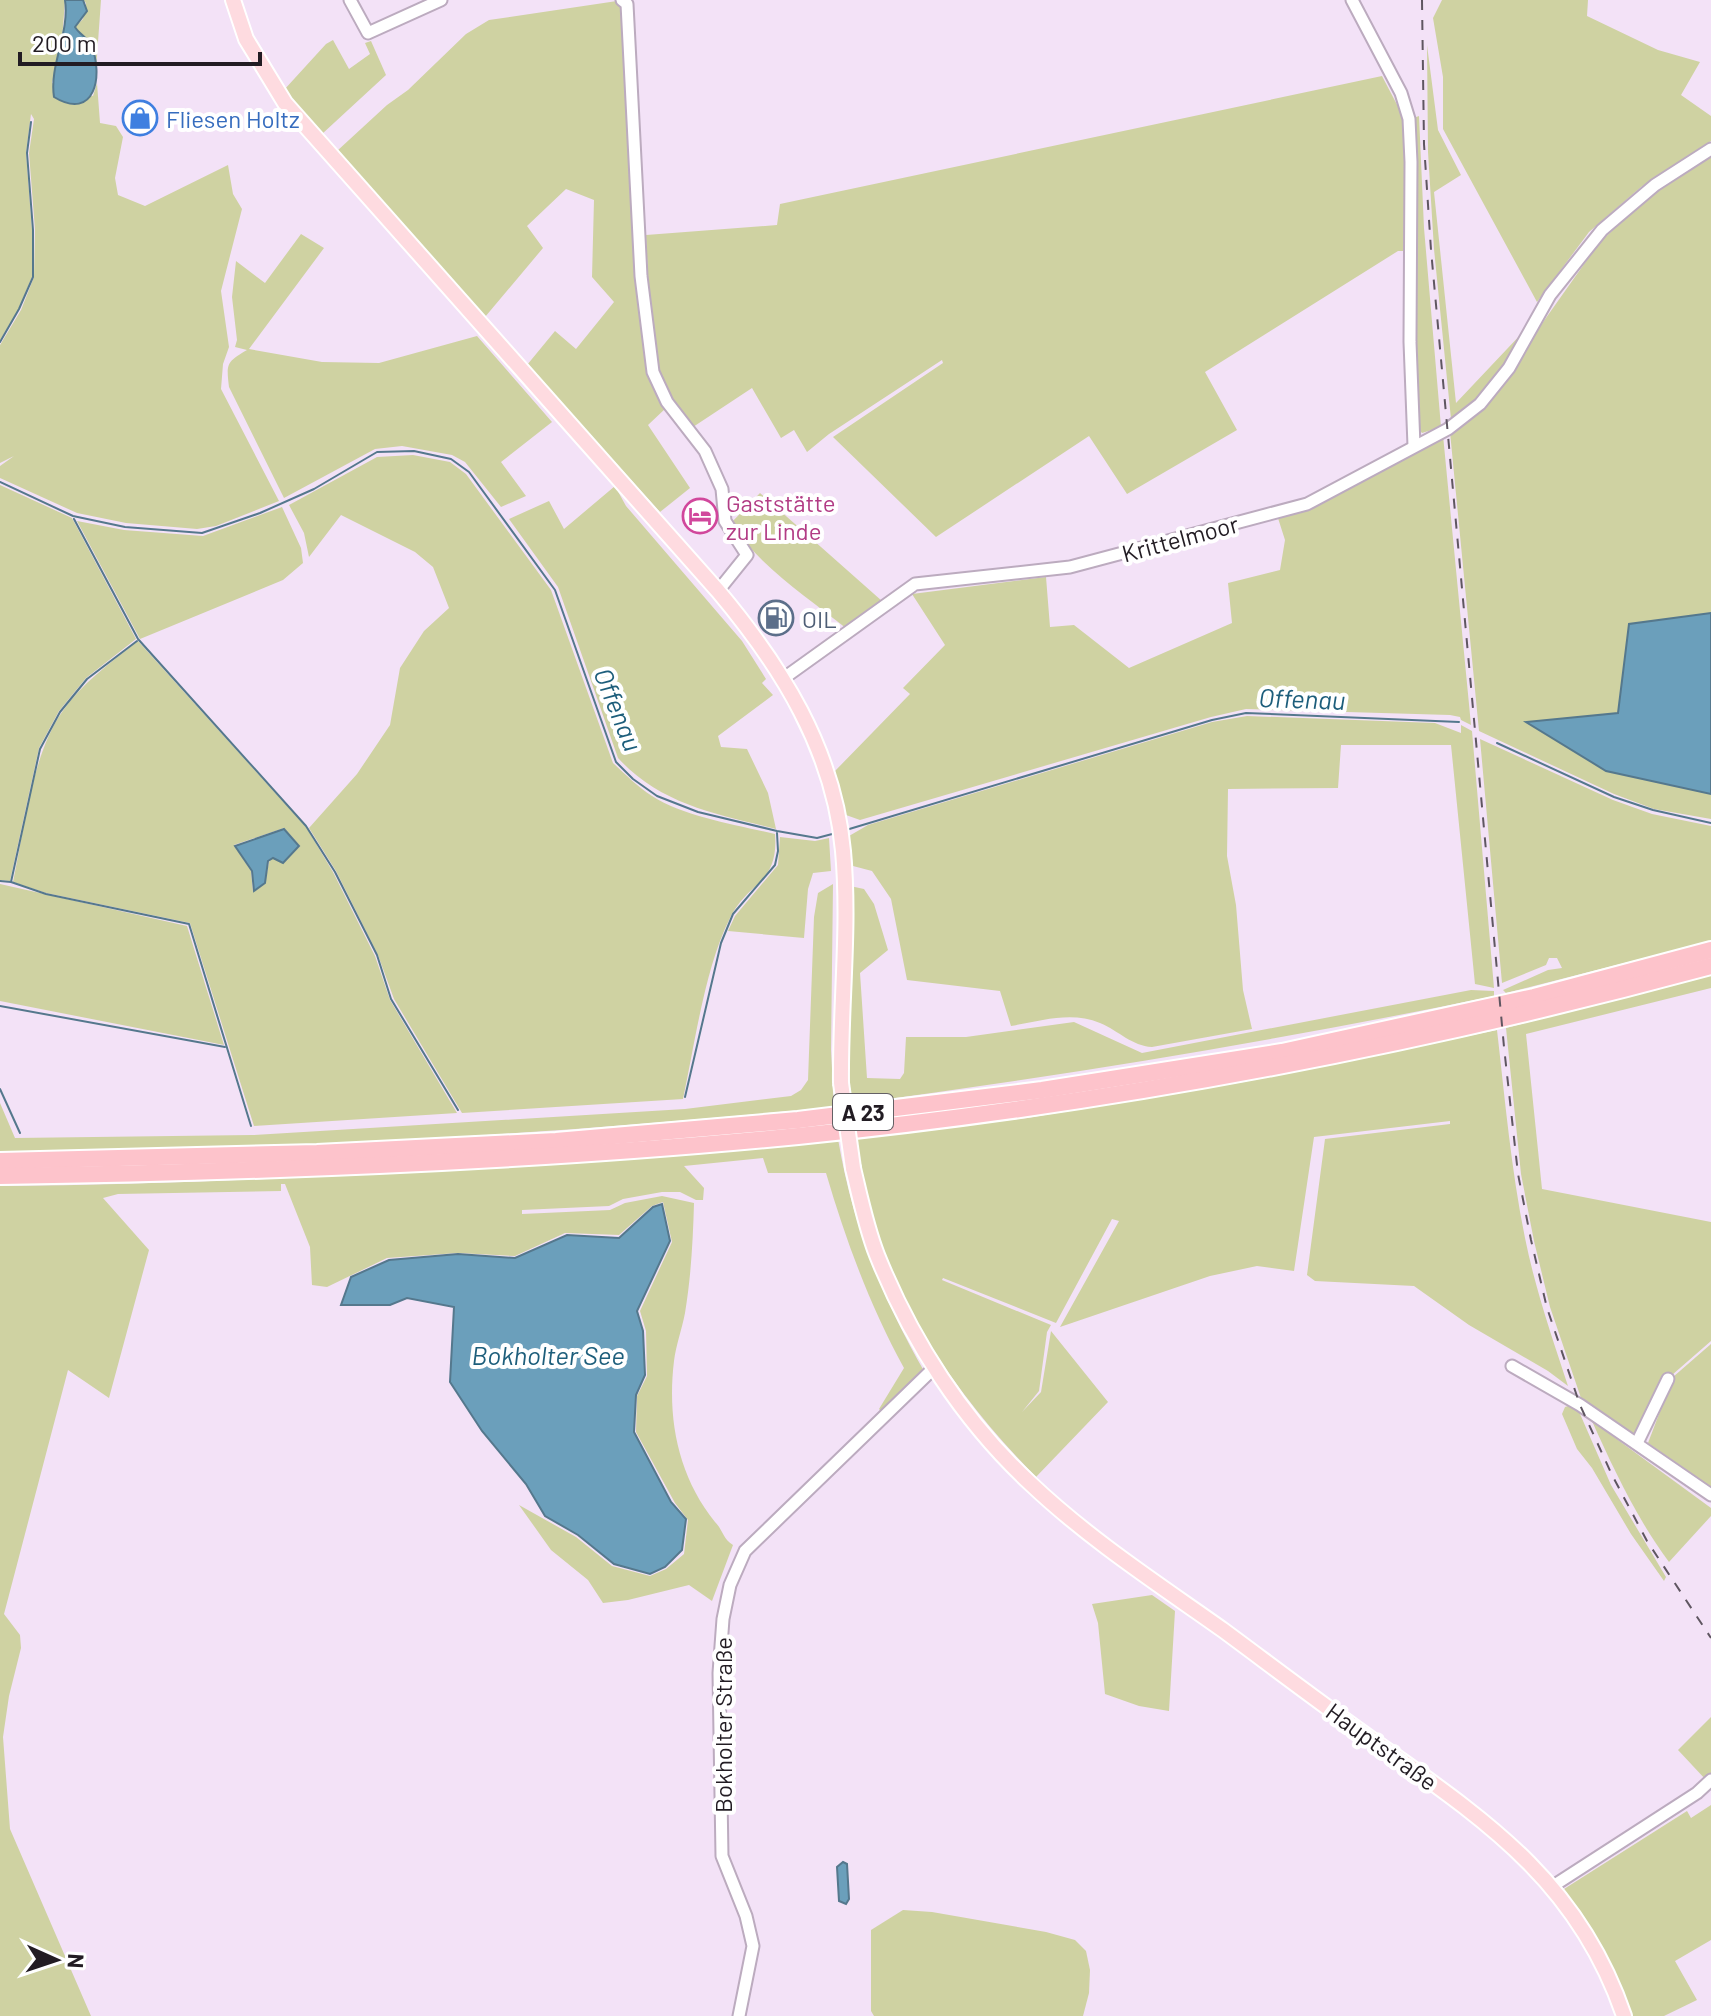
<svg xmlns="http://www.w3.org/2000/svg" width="1711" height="2016" font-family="Barlow,sans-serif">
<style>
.green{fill:#cfd2a2;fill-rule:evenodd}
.water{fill:#6b9fbb;stroke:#55788d;stroke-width:2}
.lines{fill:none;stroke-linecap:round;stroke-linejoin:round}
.stream{stroke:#55788d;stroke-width:2}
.minor-casing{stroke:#bcabbf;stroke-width:15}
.major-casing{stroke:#fff;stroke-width:18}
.highway-casing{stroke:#fff;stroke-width:20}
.minor{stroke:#fff;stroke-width:11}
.major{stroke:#fedbe0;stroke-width:14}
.highway{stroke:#fdc3cb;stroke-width:16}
.rail{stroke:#5f5661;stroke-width:2;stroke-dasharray:10 10;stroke-linecap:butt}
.major-bridge-casing{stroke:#fff;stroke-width:18;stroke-linecap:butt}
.major-bridge{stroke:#fedbe0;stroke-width:14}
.labels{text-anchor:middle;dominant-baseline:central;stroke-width:8;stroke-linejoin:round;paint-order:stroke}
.shield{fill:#fff;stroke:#646065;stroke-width:2}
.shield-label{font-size:22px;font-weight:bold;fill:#221c23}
.shop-label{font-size:24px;fill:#366cbe;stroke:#fff;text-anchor:start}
.hotel-label{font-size:24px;fill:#b23c85;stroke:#fff;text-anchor:start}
.street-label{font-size:24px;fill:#221c23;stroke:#fff}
.service-label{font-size:24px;fill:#4e5e75;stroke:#fff;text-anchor:start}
.water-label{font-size:26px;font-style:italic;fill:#1d5e7b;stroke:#fff}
</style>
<rect width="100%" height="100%" fill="#f3e2f7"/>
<!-- green -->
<g class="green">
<polygon points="0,0 65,0 62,41 52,83 93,96 97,83 100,123 116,126 123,137 115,178 118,195 145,206 228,165 233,194 242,209 221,291 229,347 223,364 221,389 279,501 216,526 197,529 126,523 77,513 0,478 0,466 14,456 0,463 0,345 21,310 34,277 35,230 29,153 34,119 31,114 26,153 32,230 32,277 18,310 0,340"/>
<polygon points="83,0 101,0 96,70 91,44 76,31 75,27 83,19 86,3"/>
<polygon points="1442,0 1588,0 1587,16 1658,50 1700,62 1681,95 1711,116 1711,141 1641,187 1589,232 1537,302 1443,129 1443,77 1433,18"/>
<polygon points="617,1 622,8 637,277 666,408 648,425 690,488 660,512 527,365 555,331 576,349 614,302 592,277 594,200 566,189 527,226 543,248 485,317 337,151 387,105 408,90 466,34 489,20"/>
<polygon points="333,40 349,69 370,54 365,43 371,41 386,75 322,134 284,90 326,44"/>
<polygon points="1427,45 1438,130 1461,175 1434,192 1456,403 1524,331 1521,341 1477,400 1451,419 1434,249 1428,152"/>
<polygon points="1382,76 1404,118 1409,251 1398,251 1205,372 1237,430 1127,494 1089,436 936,537 833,437 943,363 942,360 829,434 807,452 794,430 781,438 752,388 693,427 671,398 657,370 648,277 646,235 777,225 780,204"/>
<polygon points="1419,116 1424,228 1441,427 1422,433 1415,425 1411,119"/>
<polygon points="1711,157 1711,613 1629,625 1618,713 1527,722 1606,771 1711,794 1711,819 1654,809 1614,794 1479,731 1450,432 1456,431 1485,404 1599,243 1647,198"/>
<path d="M 301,234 L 324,248 L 249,349 L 322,362 L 379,363 L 477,336 L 552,422 L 501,462 L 526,496 L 501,507 L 465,462 L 452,455 L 402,446 L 375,449 L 284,498 L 229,387 C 226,363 227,362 247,350 L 235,347 L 237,340 L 232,297 L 236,261 L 265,283 Z"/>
<polygon points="1443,435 1471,725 1461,720 1460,717 1450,715 1246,709 1211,717 860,820 846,815 835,771 910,694 903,688 945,645 912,594 1046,577 1050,627 1074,625 1129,668 1232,623 1228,583 1280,570 1285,540 1277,515"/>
<path d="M 413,455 L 450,462 L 466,474 L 551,590 L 613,763 C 626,775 638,787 652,796 C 685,817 737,825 775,834 C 779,884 748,881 730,918 C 705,967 695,1043 683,1099 L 462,1113 L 394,999 L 378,955 L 336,871 L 309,828 L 357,774 L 390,725 L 400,668 L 424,631 L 449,608 L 433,567 L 415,552 L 341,515 L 309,557 L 304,533 L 289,505 L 377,457 Z"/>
<polygon points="0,485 72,518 136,639 86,678 59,711 39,748 10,881 0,880"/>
<path d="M 615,486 L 626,506 L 742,641 L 766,679 L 762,683 L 773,695 L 718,736 L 721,747 L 747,749 L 768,793 L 776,829 C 717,814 661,805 618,758 L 558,587 L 509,519 L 549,501 L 564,529 Z"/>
<path d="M 760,493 L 882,601 L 847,629 C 806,596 760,567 731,523 Z"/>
<polygon points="282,507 301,548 303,563 283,580 140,639 77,521 124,530 203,536"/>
<path d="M 138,641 L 306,827 L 333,872 L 375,956 L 390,1000 L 457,1113 L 254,1126 L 190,923 L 46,893 L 13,882 C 24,830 32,755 62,712 C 82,683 110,663 138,641 ZM 284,828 L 300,846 L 283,863 L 272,858 L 269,862 L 265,883 L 253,892 L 251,871 L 234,845 Z"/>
<path d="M 1247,716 L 1435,723 L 1461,733 L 1461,725 L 1472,731 L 1494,988 L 1475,984 L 1451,745 L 1341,745 L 1338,788 L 1228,789 L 1227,856 L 1236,905 L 1243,990 L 1252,1029 L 1152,1047 C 1132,1046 1119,1031 1100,1023 C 1071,1011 1041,1021 1011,1026 L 1000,991 L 907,980 L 891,899 L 872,871 L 853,866 L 849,836 L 868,825 L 1212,722 Z"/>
<polygon points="1480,739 1613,800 1652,814 1711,826 1711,941 1506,993 1503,990 1548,970 1562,968 1557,958 1549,958 1546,965 1502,983"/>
<polygon points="780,837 815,841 829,838 831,871 813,873 808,889 804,938 728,931 735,916 778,865"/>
<polygon points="0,884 187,926 224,1045 0,1001"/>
<path d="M 833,884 L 831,1050 L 834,1107 C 557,1133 278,1152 0,1152 L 0,1103 L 15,1138 L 252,1135 L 685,1109 L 791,1096 L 801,1090 L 808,1080 L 814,917 L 818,893 Z"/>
<path d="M 850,886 L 864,889 L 874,904 L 888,950 L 860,973 L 867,1078 L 900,1079 L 904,1073 L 906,1037 L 966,1037 L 1074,1022 L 1142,1053 L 1471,990 L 1494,991 L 1494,996 C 1281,1040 1068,1075 852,1104 C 840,1033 848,957 850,886 Z"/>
<polygon points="1711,975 1711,988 1526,1034 1542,1189 1711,1222 1711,1341 1672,1375 1665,1375 1635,1436 1629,1435 1582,1401 1550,1307 1534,1241 1521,1174 1506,1028"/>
<path d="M 1497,1030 C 1505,1099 1511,1169 1525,1238 C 1535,1288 1552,1337 1568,1386 L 1548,1371 L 1469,1325 L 1414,1286 L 1315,1281 L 1307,1275 L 1325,1139 L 1450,1124 L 1450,1121 L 1314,1137 L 1294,1271 L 1257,1266 L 1210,1276 L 1060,1327 L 1119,1221 L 1112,1219 L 1056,1323 L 943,1278 L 942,1280 L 1051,1325 L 1047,1332 L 1039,1391 L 1022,1412 L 1041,1392 L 1051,1331 L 1108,1402 L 1036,1477 C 990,1430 949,1380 917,1322 C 910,1310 902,1298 897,1285 C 877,1238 864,1187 856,1138 L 1027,1118 L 1243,1082 Z"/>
<path d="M 838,1139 C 853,1227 881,1295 924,1371 L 882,1412 L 879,1409 L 904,1368 C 870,1306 846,1241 826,1173 L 768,1173 L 763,1158 L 684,1166 L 704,1188 L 703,1200 L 696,1200 L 680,1192 L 662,1192 L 623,1199 L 609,1206 L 522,1210 L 522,1214 L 610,1210 L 625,1203 L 662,1196 L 694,1203 C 693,1240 691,1277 685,1313 C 682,1329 676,1345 674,1361 C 667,1419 678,1476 715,1522 C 723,1530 723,1539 733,1545 L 712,1601 L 689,1585 L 628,1600 L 603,1603 L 588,1580 L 551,1550 L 519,1505 L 576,1537 L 612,1566 L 650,1576 L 666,1569 L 684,1554 L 688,1520 L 675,1503 L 636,1432 L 637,1396 L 647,1376 L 646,1331 L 640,1311 L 672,1242 L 663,1202 L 652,1206 L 619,1235 L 565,1233 L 515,1256 L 458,1253 L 387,1258 L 327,1287 L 312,1285 L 310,1247 L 285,1184 L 281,1184 L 281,1191 L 118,1194 L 103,1198 L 149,1250 L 109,1398 L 68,1370 L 4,1614 L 20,1635 L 21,1648 L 9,1696 L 3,1737 L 10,1829 L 91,2016 L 0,2016 L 0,1186 C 162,1185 324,1177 486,1167 C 604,1159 721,1152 838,1139 Z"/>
<polygon points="1711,1344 1711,1487 1648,1443 1673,1377"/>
<polygon points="1571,1405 1577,1407 1611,1485 1666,1577 1664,1581 1631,1534 1592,1468 1577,1449 1562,1414 1565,1407"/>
<path d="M 1592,1421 L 1711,1508 L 1711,1516 L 1669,1562 C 1637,1519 1614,1470 1592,1421 Z"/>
<polygon points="1152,1595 1175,1611 1169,1711 1139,1706 1105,1694 1098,1623 1092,1604"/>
<polygon points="1711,1717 1711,1776 1707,1781 1678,1750"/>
<polygon points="1711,1805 1711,1940 1675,1961 1697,2000 1664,2016 1630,2016 1601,1948 1564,1889 1687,1811 1691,1818"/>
<polygon points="903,1910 932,1912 1046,1932 1075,1940 1086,1951 1090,1970 1089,1993 1083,2016 874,2016 871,2011 871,1930"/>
</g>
<!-- water -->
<g class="water">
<path d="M 65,0 L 83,0 L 87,11 L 75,27 C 79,34 88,38 91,45 C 104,75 95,122 54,97 C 49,65 70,33 65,0 Z"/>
<polygon points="1711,613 1711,794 1606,771 1526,722 1618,713 1629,624"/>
<polygon points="284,829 299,846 283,863 273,858 268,861 265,883 254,891 252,871 235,846"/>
<polygon points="662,1204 670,1241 637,1311 643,1331 645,1375 636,1395 634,1432 671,1502 686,1519 682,1550 665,1567 650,1574 614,1564 578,1535 545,1516 526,1484 482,1431 450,1382 454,1307 407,1298 390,1305 341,1305 351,1277 389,1260 458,1254 515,1258 567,1235 619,1238 653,1207"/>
<polygon points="843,1862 847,1864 849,1899 846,1904 839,1901 837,1867"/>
</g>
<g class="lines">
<!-- stream -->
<g class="stream">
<polyline points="0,342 19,309 33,277 33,230 27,153 31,122"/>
<polyline points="0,482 73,516 125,527 202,533 260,513 314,489 377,452 414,451 451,459 469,472 555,590 616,762 633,779 657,796 698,812 777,831 817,838 836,833"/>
<polyline points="74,519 138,639 306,826 335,872 377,955 391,999 458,1110"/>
<polyline points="1497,743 1614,797 1653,810 1711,823"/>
<polyline points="846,830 1212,720 1246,713 1459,722"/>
<polyline points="0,881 11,882 40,749 60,712 87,679 137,641"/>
<polyline points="11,882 46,894 189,924 251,1126"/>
<polyline points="0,1006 225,1047"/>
<polyline points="0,1089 20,1133"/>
<polyline points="685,1097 721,943 733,914 775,865 778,851 777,833"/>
</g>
<!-- minor casing -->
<g class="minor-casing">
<g id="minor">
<polyline points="350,0 368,33 441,0"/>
<polyline points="622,0 627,4 641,276 653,372 667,402 705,451 722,489 725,521 747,555 718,591"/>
<polyline points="1352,0 1401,93 1409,119 1411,162 1410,342 1414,446"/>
<polyline points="784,678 915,584 1070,567 1307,504 1448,429 1480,404 1509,368 1550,295 1602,230 1655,185 1711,149"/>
<polyline points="1512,1366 1580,1405 1711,1495"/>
<polyline points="1637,1443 1668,1379"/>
<polyline points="1553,1886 1697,1793 1711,1780"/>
<polyline points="739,2016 753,1946 746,1916 722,1856 719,1673 723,1619 730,1585 745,1551 934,1368"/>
</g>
</g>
<!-- major casing -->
<g class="major-casing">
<g id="major">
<path d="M 233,0 L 246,39 L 285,103 L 718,591 C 781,666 834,750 843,851 C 850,928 840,1006 841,1083"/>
<path d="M 853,1168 C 860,1197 866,1227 877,1255 C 911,1340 963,1421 1031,1484 C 1089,1539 1158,1584 1223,1630 C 1273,1667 1323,1705 1374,1741 C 1485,1820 1578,1881 1624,2016"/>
</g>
</g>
<!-- highway casing -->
<g class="highway-casing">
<g id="highway">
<polyline points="0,1161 317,1153 556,1141 798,1120 1042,1090 1282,1052 1534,997 1711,950"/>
<path d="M 0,1176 C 266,1172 533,1162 798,1136 C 1106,1105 1412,1047 1711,966"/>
</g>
</g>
<!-- minor -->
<use href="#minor" class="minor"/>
<!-- major -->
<use href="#major" class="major"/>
<!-- highway -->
<use href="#highway" class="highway"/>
<!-- rail -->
<polyline class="rail" points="1422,0 1424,144 1431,250 1504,1047 1518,1174 1531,1240 1547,1308 1580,1405 1612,1475 1647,1541 1711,1638"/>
<!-- major-bridge casing -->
<g class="major-bridge-casing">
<polyline id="major-bridge" points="841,1083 853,1168"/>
</g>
<!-- major-bridge -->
<use href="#major-bridge" class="major-bridge"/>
</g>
<!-- icons -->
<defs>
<g id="shop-ring" transform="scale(1.8)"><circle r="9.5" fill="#fff" stroke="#3f7fe0" stroke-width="1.5"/><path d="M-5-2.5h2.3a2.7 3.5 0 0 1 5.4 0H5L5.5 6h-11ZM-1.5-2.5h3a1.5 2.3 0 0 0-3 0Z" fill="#3f7fe0"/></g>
<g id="hotel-ring" transform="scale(1.8)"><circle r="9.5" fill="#fff" stroke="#d1479c" stroke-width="1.5"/><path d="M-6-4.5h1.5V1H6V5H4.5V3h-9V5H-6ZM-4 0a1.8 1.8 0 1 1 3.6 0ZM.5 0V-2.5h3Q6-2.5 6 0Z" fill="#d1479c"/></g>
<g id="fuel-ring" transform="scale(1.8)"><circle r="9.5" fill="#fff" stroke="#5c6f8a" stroke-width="1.5"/><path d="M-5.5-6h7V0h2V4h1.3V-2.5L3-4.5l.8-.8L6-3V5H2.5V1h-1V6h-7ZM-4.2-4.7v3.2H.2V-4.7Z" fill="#5c6f8a"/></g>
</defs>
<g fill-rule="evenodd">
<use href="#shop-ring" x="140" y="118"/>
<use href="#hotel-ring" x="700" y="516"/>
<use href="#fuel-ring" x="776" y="618"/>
</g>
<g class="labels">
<!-- shield labels -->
<rect class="shield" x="833" y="1094" width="60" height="36" rx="6"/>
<g class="shield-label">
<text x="863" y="1112">A 23</text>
</g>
<!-- shop labels -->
<g class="shop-label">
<text x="166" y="118">Fliesen Holtz</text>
</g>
<!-- hotel labels -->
<g class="hotel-label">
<text x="726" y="502">Gaststätte<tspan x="726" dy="28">zur Linde</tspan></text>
</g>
<!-- street labels -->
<g class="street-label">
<text transform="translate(1180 538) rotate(-15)">Krittelmoor</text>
<text transform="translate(722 1725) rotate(-90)">Bokholter Straße</text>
<text transform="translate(1382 1746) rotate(36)">Hauptstraße</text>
</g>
<!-- service labels -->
<g class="service-label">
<text x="802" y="618">OIL</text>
</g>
<!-- water labels -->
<g class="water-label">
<text transform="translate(1302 698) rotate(2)">Offenau</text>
<text transform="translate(619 709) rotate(68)">Offenau</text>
<text x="548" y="1354">Bokholter See</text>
</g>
</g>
<!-- north arrow -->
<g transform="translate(56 1960) rotate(93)" stroke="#ffffff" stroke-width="6" paint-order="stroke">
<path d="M0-6L14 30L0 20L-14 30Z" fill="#221c23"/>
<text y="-12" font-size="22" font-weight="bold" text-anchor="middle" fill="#221c23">N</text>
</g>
<!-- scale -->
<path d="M20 52v12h240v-12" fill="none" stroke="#221c23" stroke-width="4"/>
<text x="32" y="52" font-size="24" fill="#221c23" stroke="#ffffff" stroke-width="6" paint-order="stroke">200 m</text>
</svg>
